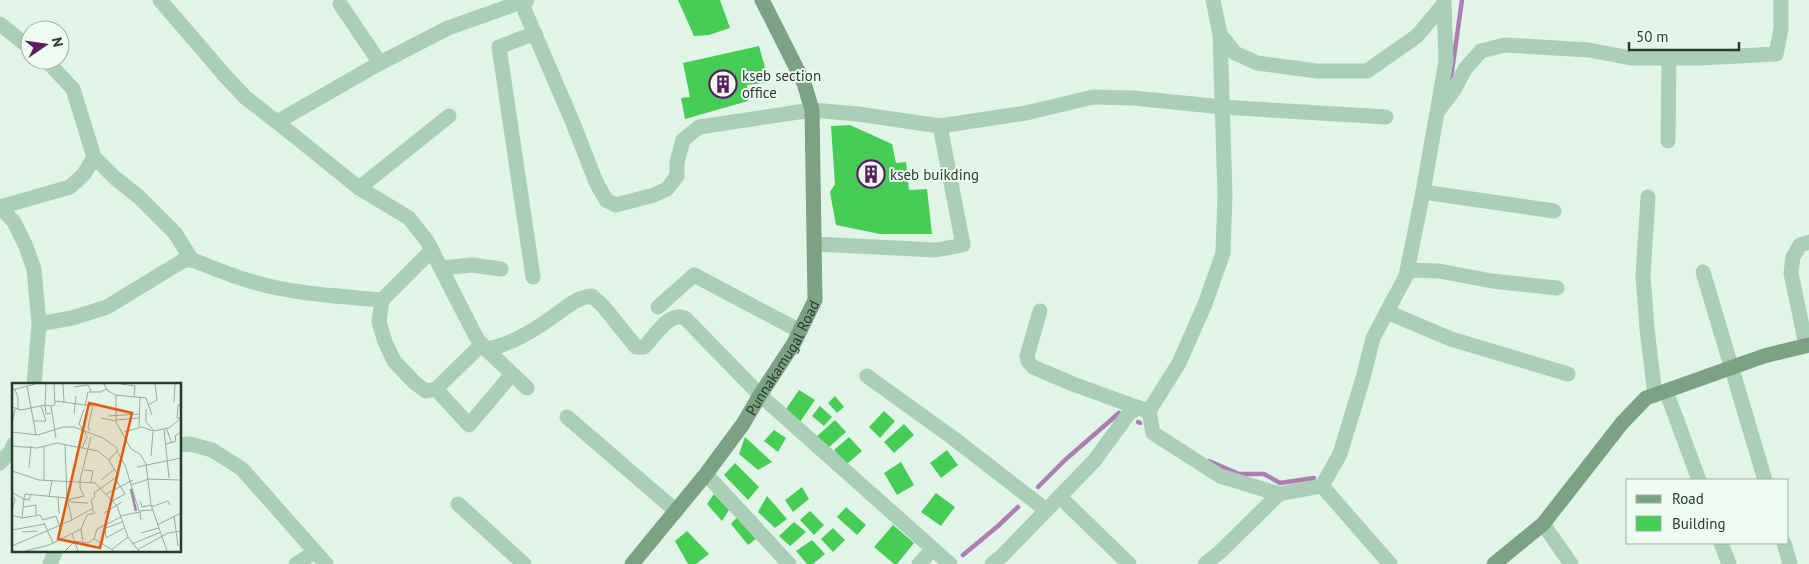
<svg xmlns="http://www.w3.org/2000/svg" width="1809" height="564" font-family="'PT Sans',sans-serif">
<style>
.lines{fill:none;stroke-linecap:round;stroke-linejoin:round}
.stream{stroke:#ae7db3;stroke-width:4.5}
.building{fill:#47cc55}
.street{stroke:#abceb6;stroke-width:15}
.secondary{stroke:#7ca284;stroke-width:15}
.labels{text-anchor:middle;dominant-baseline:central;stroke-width:4;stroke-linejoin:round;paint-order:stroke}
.poi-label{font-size:15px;fill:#2a3b2d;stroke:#edfbf3;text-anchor:start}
.street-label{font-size:15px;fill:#2a3b2d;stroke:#edfbf3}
.inset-river{fill:none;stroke:#ae7db3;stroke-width:2.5}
.inset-road{fill:none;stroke:#97ab9d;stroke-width:1}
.view{fill:#e8590c;fill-opacity:0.15;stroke:#e8590c;stroke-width:2.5}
.inset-edge{fill:none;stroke:#2a3b2d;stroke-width:2.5}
</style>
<rect width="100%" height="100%" fill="#e0f5e8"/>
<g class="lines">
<!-- stream -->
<g class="stream">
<polyline points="1450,85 1462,0"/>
<polyline points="1138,422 1140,423"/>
<polyline points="1209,461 1239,474 1264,474 1280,483 1314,478"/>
<polyline points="1038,487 1065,460 1119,413"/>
<polyline points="963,555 998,526 1018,507"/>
</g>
</g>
<!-- building -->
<g class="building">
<polygon points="678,0 720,0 730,28 709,35 694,36"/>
<polygon points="759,46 769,82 747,85 748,101 685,119 681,98 690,97 683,63"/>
<polygon points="850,125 892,144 896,163 906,162 909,190 927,189 932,234 880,234 836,225 830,192 835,184 831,126"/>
<polygon points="799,390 815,400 800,422 784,412"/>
<polygon points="835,396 844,407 837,413 828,403"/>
<polygon points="820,406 832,417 824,426 812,416"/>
<polygon points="884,411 895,421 880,438 869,427"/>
<polygon points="835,420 846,432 827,449 816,437"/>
<polygon points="904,424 914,435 894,453 884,442"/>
<polygon points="774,430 786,438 778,452 764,441"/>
<polygon points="745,437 772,462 758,470 739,454"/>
<polygon points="849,437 862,451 847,464 834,450"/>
<polygon points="947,450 958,465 941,478 930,463"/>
<polygon points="901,462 914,485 897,495 884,473"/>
<polygon points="735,463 759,487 748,500 724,475"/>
<polygon points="802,487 809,499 793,512 785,500"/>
<polygon points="936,493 955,507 941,526 921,512"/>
<polygon points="714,494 729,510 722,521 707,504"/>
<polygon points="767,496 787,519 775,528 758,512"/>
<polygon points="846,507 866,525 857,535 837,517"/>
<polygon points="810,511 824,525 814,535 800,520"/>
<polygon points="738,516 758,537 748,545 731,524"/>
<polygon points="794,522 806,532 790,546 779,536"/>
<polygon points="893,525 914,543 897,564 894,564 874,547"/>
<polygon points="833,528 845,540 833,552 821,539"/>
<polygon points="687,531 709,554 696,564 688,564 675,541"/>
<polygon points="812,540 825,554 813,564 807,564 796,551"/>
</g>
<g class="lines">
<!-- street -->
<g class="street">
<polyline points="160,0 227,78 246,98 277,122 380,63 448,28 527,0"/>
<polyline points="1213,0 1220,34 1235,53 1257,63 1317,71 1367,71 1417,36 1443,5"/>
<polyline points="521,2 573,123 596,182 606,200 616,205 654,195 667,189 677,176 677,162 683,140 699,127 812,110 858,114 940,126 1026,113 1093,97 1134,98 1222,107 1386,117"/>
<polyline points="340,4 380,63"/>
<polyline points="0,24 30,48"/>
<polyline points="46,60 73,89 94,157 115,178 139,197 175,233 192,260"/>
<polyline points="1438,111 1454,90 1465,69 1481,51 1505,45 1589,50 1631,58 1701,58 1776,54 1781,29 1781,0"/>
<path d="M 277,122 L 359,188 L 409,218 L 427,241 L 472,329 L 478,340 L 486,349 C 508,346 536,329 554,316 C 567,307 575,298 592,296 L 603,306 L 636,347 L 644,347 C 656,336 667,312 685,318 L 760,395 L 950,564"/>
<polyline points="1668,141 1669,57"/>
<polyline points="359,188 449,116"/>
<polyline points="1423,192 1554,211"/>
<polyline points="1648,197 1643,275 1647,329 1655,395"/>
<polyline points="0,207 14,222 25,244 34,269 39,324 34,384"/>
<polyline points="0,207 70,187 84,174 94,157"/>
<polyline points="815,244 936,250 963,245 940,126"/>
<polyline points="441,268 472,265 501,269"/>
<polyline points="1407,270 1439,271 1492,281 1557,288"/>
<polyline points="1703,272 1765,480"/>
<polyline points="533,277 499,47 535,33"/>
<polyline points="382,300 432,250"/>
<polyline points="658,307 694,275 800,331"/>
<polyline points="1040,311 1027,356 1028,361 1033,367 1073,384 1139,408"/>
<polyline points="1387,312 1451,339 1568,374"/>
<path d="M 39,324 L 72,318 L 107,307 L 184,260 L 192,260 C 211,267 230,275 250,281 C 292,294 338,296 382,300 L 379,322 L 385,342 L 394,361 L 415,383 L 426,391 L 436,389 L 482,344"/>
<polyline points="1806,345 1791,273 1793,257 1800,245 1809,242"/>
<polyline points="486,349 527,388"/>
<polyline points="867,376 953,438 1046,510"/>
<polyline points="436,389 469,425 512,374"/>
<polyline points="1666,391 1699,480"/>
<polyline points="567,417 676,511"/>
<polyline points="180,445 190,444 212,450 242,469 326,564"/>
<polyline points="0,463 10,452 14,444"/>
<polyline points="706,474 789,564"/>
<polyline points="1322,486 1390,564"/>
<polyline points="1279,494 1322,486 1340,454 1363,378 1373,338 1406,276 1423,192 1446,61 1444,0"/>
<polyline points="1060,497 1129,564"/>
<polyline points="458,504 524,564"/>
<polyline points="1543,524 1571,564"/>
<polyline points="1721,543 1729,564"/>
<polyline points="1784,543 1790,564"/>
<polyline points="50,564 56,550"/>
<polyline points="296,564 315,552"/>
<polyline points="919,564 933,549"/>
<polyline points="992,564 1002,556 1094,461 1130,412 1139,408 1149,411"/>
<polyline points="1205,564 1220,552 1279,494 1220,476 1153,433 1149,411 1179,363 1205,304 1223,253 1225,194 1220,34"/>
</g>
<!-- secondary -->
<g class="secondary">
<path id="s1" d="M 632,564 L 706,474 L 743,424 L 760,395 L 794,343 L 815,300 L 812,110 L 804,83 L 762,0"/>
<polyline points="1494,564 1543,524 1622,423 1646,398 1764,356 1809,345"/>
</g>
</g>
<!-- icons -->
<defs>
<g id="building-ring" transform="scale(1.4375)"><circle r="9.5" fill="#edfbf3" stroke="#5b1d60" stroke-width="1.5"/><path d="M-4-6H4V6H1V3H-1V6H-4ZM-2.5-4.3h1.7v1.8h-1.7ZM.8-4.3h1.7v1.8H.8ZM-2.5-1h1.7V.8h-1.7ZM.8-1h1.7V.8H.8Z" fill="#5b1d60"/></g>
</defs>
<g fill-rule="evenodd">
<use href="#building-ring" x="723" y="84"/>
<use href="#building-ring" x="871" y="174"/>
</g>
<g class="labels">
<!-- poi labels -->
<g class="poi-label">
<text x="742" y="75">kseb section<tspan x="742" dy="17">office</tspan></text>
<text x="890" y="174">kseb buikding</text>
</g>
<!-- street labels -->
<g class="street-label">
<text stroke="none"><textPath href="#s1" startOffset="256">Punnakamugal Road</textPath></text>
</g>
</g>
<!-- overview -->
<g transform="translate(12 383)">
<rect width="169" height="169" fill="#e0f5e8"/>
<path class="inset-river" d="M 119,106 L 124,128"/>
<path class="inset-road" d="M 34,1 L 33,22 L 39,23 L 43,22 L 42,1M 51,1 L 52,19M 92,1 L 96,8 L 104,12 L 104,39 L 119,66 L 128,71 L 134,81 L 139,122 L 155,168M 109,1 L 123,3 L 122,14M 15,3 L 24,52M 62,4 L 76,2 L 79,8M 2,5 L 6,14 L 6,27M 0,7 L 23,1M 104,12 L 134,15 L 140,32M 43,18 L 81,23 L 76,44 L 78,48M 162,19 L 163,1M 136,22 L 145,17 L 143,1M 39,23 L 44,55M 73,23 L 76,9 L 89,9 L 94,6M 0,24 L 9,27 L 33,22 L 34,31 L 39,30M 134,26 L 134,39 L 142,48M 62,31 L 64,13M 96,33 L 127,31M 89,35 L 104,38M 168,35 L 165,35 L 166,22 L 169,22M 104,37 L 127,35M 22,38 L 34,38 L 29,23M 0,41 L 3,26M 127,44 L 128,15M 154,45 L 160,60M 152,46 L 157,95M 71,47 L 67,41 L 72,26M 0,49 L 26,52 L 51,44 L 62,44 L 91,55 L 105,65 L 105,68M 112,49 L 130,44 L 141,48 L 157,45 L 169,35M 154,61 L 164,58 L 163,53 L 169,49M 0,63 L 25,65 L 45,60 L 70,65 L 75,54 L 72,47M 70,65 L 86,68 L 97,77 L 105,68 L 113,82 L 127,128 L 140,127M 139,73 L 141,49M 125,84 L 169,75M 17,85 L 19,63M 72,87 L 81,88 L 79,99M 0,88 L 27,97 L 83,100 L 105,123 L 116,154 L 127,168M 169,94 L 169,110M 0,96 L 1,110 L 12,116 L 13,111 L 55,115M 32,97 L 32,63M 89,97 L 103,86M 119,102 L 137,96 L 167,97M 94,111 L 121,97M 0,113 L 3,116 L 0,128M 37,114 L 40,98M 46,114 L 47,130M 58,116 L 58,119 L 76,120M 55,117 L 72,113 L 68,105 L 68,97 L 79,54M 100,118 L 113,111 L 103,95M 128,118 L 130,124 L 139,122M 12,124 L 24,122 L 24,132M 139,124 L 156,118 L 158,122M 92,130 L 110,119M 0,132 L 10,135 L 28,132 L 31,137 L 44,133 L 48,144M 108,133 L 128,129 L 129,137M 162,133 L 166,163M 10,135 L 12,116 L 17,117 L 19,111M 60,137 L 81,125 L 79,117 L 83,114 L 82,110 L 106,93 L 97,77M 32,140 L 41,160M 93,142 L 94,155 L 112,145M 145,142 L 169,130M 94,145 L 110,139M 0,147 L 33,141M 10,149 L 25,148M 129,150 L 147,145M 60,151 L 66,168M 82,156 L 85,146 L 109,134M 71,158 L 69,146 L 75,132 L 83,130 L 80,126M 120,161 L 149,149M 0,163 L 60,137 L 55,115 L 53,61M 99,167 L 116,154M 125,167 L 156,150 L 169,148M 14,168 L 37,162 L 69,146M 53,168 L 63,158 L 76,160 L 82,156 L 102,168"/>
<path class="view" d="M 77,20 L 120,30 L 88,165 L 46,156 Z"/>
<rect width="169" height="169" class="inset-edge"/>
</g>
<!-- legend -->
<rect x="1626" y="479" width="162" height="65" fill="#edfbf3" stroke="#9faea4"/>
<rect x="1636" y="495" width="25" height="8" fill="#7ca284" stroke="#9faea4"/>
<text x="1672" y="504" font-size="15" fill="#2a3b2d">Road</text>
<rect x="1636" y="516" width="25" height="15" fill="#47cc55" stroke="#9faea4"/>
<text x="1672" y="529" font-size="15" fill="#2a3b2d">Building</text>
<!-- north arrow -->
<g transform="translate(45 45) rotate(77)"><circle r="24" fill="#edfbf3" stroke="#9faea4"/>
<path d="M0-4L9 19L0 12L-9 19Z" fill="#5b1d60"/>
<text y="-8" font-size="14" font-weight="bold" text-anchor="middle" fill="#2a3b2d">N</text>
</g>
<!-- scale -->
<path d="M1629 42v8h110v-8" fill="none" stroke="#2a3b2d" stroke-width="2.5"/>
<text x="1636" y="42" font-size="15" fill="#2a3b2d" stroke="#edfbf3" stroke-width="4" paint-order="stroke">50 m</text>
</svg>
